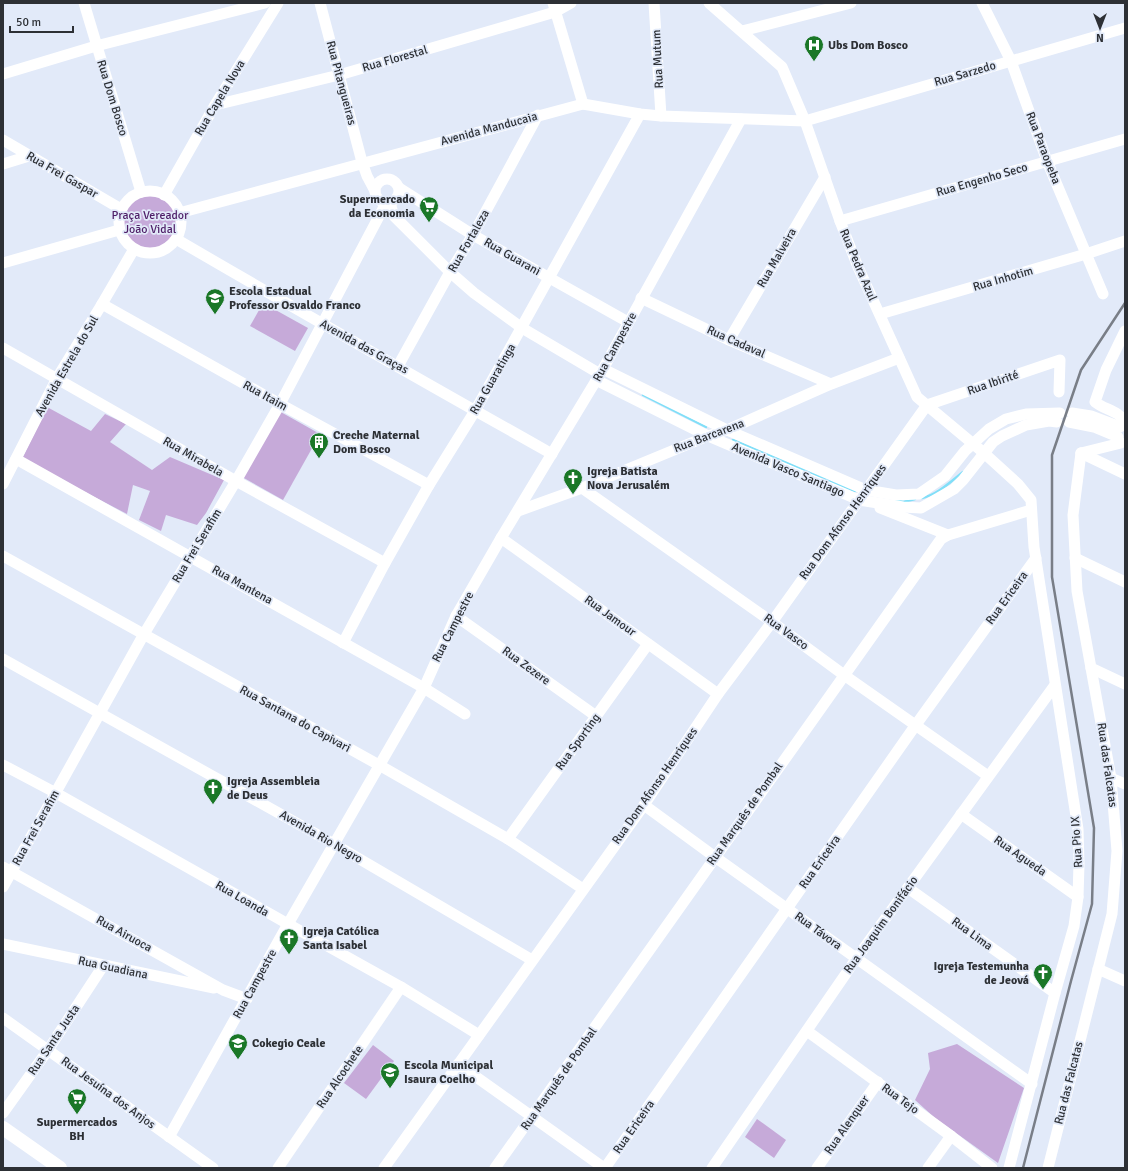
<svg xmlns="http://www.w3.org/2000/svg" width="1128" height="1171" font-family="Signika,sans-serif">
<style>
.green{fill:#c6aad9}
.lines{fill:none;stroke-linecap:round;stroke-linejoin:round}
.stream{stroke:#81dff8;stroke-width:2.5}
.minor{stroke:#fff;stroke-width:11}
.major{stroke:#fff;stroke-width:14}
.rail{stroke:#797e87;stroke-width:2.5}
.labels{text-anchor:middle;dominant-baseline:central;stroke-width:3.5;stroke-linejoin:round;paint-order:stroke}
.poi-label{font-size:12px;font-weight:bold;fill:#2d3035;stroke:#e2eaf9;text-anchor:start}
.street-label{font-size:12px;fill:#2d3035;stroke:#e2eaf9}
.park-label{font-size:12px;fill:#4e1e67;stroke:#e2eaf9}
</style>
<rect width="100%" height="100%" fill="#e2eaf9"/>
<!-- green -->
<g class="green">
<circle cx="150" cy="222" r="27"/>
<polygon points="263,303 308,328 295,351 250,326"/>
<polygon points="47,407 91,431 105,414 126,424 110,442 152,470 170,457 224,480 206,513 197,525 166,515 161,531 139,520 150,491 133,485 127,514 22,459"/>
<polygon points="279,411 320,434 283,500 242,477"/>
<polygon points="957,1044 1024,1088 998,1163 935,1118 915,1100 930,1069 928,1053"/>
<polygon points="373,1045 394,1061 366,1099 344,1083"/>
<polygon points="757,1119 786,1140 774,1158 745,1137"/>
</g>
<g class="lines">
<!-- stream -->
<g class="stream">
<polyline points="643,395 706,427"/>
<polyline points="733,440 855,491"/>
<path d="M 922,498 C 937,495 950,482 963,472"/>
<polyline points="896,500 903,502 915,499"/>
</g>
<!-- minor -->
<g class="minor">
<polyline points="84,3 141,192"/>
<polyline points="320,3 362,162 367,176 375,191"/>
<polyline points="553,3 583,104"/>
<polyline points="654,3 661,116"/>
<polyline points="709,3 782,67 805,121 840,221 858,267 917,397 984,453 1018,484 1031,500 1034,547 1078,829 1079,864 1078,897 1074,926 1055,993 1009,1168"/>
<polyline points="982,3 1011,61 1047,161 1103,294"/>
<polyline points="742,31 851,3"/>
<polyline points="3,74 96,46 265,3"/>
<polyline points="215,105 339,75 555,12 571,3"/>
<polyline points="3,140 121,209"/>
<polyline points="3,164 29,156"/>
<circle cx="387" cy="191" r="12"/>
<polyline points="399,188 473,235 628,322"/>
<circle cx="150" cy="222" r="31"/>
<polyline points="164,195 215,105 278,3"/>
<polyline points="390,203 394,216 450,272 474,293 522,328 600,374"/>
<polyline points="179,213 583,104 640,114 661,116 805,121 1125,28"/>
<polyline points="840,221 1125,139"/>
<path d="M 176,239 C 301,312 426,383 552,454"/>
<polyline points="3,263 119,230"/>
<polyline points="641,298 729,340 831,384"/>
<polyline points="102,304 280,404 429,485"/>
<polyline points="880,314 1086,254 1125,241"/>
<path d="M 1125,331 L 1106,370 L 1095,402 C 1105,410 1118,410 1125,422"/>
<polyline points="729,340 825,177"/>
<polyline points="3,348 236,481 385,563"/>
<polyline points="398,366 450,272 473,235 538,115"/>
<polyline points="603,369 727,430 866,490 896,495 919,494 945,476 965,451 989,429 1006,419 1026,414 1060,413"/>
<polyline points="596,380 708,436 859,500 903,507 921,508 954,489 963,480 993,442 1002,436 1026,425 1049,421 1057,422"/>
<polyline points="1072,413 1091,416 1120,427"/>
<polyline points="1069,422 1094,427 1118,437"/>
<polyline points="1081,453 1125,474"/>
<polyline points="1081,453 1121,443"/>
<polyline points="16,459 424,688 465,714"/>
<polyline points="3,484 57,378 102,304 134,249"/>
<polyline points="582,488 772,622 844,675 988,776"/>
<polyline points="880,508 948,535"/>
<polyline points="518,511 582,488 708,436 727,430 831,384 899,358"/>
<polyline points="501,538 718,694"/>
<polyline points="3,556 379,765 508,839 583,889"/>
<polyline points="1075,558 1125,582"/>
<polyline points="456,616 596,716"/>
<polyline points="343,643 385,563 429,485 475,411 640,114"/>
<polyline points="3,659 334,844 532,960"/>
<polyline points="1091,668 1125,684"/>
<polyline points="3,765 56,793 288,924 401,987 479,1035"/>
<polyline points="1111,778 1125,784"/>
<polyline points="644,805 715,857 1032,1084"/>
<polyline points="961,814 1078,897"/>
<polyline points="508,839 648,644"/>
<polyline points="3,867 223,990 247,999"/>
<polyline points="3,887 144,634 236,481 280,404 386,203"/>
<polyline points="908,888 1055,993"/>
<polyline points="3,944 214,988"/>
<polyline points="1098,969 1125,981"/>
<polyline points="3,1018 213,1168"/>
<polyline points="807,1031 951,1136 992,1168"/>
<polyline points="458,1064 604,1168"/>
<polyline points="3,1113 48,1050 103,966"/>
<polyline points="169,1137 288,924 424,688 456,616 501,538 603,369 741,119"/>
<polyline points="278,1168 401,987"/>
<polyline points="384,1168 644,805 718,694 772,622 927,405 1060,360 1059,392"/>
<polyline points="495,1168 941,539 948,535 1031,510"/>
<polyline points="605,1168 915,726 1036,558"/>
<polyline points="712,1168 856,959 1055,685"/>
<polyline points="817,1168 878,1082"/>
<polyline points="928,1168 951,1136"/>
<polyline points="1048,1168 1112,914 1117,851 1111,778 1077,591 1073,515 1081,453"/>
</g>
<!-- major -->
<polyline class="major" points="3,1128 60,1168"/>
<!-- rail -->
<polyline class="rail" points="1023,1168 1071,981 1092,904 1094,828 1052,577 1052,455 1081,370 1125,303"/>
</g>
<!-- icons -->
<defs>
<g id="hospital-pin" transform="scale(1)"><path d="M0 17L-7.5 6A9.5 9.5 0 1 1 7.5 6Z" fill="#1a7727" stroke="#e2eaf9"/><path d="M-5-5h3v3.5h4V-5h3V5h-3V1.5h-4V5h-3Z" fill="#fff"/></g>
<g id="supermarket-pin" transform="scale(1)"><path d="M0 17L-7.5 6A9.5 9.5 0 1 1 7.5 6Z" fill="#1a7727" stroke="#e2eaf9"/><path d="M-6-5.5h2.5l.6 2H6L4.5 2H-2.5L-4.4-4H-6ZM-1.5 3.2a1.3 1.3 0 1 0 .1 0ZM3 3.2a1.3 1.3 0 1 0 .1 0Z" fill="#fff"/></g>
<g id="school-pin" transform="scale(1)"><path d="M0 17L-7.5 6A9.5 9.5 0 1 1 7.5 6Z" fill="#1a7727" stroke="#e2eaf9"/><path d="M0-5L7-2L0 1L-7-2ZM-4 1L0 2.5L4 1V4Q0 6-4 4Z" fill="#fff"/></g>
<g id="building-pin" transform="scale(1)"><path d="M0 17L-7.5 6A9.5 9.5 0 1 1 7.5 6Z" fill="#1a7727" stroke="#e2eaf9"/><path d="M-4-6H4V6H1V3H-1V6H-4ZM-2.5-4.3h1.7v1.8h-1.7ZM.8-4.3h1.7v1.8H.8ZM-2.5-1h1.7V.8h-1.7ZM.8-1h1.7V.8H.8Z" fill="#fff"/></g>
<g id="church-pin" transform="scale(1)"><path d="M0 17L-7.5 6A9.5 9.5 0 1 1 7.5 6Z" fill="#1a7727" stroke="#e2eaf9"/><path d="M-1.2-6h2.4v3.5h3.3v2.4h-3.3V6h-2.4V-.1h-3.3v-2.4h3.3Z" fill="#fff"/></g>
</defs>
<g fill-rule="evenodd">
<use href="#hospital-pin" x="814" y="45"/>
<use href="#supermarket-pin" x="429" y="206"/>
<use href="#school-pin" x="215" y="298"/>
<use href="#building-pin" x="319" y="442"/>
<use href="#church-pin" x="573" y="478"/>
<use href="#church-pin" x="213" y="788"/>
<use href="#church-pin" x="289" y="938"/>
<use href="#church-pin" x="1043" y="973"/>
<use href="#school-pin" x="238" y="1043"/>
<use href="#school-pin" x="390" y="1072"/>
<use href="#supermarket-pin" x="77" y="1098"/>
</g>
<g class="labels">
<!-- poi labels -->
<g class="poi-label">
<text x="828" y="45">Ubs Dom Bosco</text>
<text x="415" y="199" text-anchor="end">Supermercado<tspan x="415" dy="14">da Economia</tspan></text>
<text x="229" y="291">Escola Estadual<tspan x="229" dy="14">Professor Osvaldo Franco</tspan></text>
<text x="333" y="435">Creche Maternal<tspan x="333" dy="14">Dom Bosco</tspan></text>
<text x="587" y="471">Igreja Batista<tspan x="587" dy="14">Nova Jerusalém</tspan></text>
<text x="227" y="781">Igreja Assembleia<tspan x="227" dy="14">de Deus</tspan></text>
<text x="303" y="931">Igreja Católica<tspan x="303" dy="14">Santa Isabel</tspan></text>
<text x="1029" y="966" text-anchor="end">Igreja Testemunha<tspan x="1029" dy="14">de Jeová</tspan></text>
<text x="252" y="1043">Cokegio Ceale</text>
<text x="404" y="1065">Escola Municipal<tspan x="404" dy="14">Isaura Coelho</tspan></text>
<text x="77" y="1122" text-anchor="middle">Supermercados<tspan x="77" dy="14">BH</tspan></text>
</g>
<!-- street labels -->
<g class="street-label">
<text transform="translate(395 59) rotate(-16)">Rua Florestal</text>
<text transform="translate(658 59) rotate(-93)">Rua Mutum</text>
<text transform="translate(965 74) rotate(-16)">Rua Sarzedo</text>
<text transform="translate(341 83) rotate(75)">Rua Pitangueiras</text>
<text transform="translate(112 98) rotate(73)">Rua Dom Bosco</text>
<text transform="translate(220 98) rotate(-59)">Rua Capela Nova</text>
<text transform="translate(489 129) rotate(-15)">Avenida Manducaia</text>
<text transform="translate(1043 148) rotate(69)">Rua Paraopeba</text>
<text transform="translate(62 175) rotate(30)">Rua Frei Gaspar</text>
<text transform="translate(982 180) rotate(-16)">Rua Engenho Seco</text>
<text transform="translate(469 241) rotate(-60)">Rua Fortaleza</text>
<text transform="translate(512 257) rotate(30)">Rua Guarani</text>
<text transform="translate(777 258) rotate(-60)">Rua Malveira</text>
<text transform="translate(858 265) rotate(67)">Rua Pedra Azul</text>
<text transform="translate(1003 279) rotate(-16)">Rua Inhotim</text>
<text transform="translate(736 342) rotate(24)">Rua Cadaval</text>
<text transform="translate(364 347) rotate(29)">Avenida das Graças</text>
<text transform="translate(615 347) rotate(-61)">Rua Campestre</text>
<text transform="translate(67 366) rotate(-60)">Avenida Estrela do Sul</text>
<text transform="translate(493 379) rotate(-60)">Rua Guaratinga</text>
<text transform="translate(993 383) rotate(-19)">Rua Ibirité</text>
<text transform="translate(265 396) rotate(29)">Rua Itaim</text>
<text transform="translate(709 436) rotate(-21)">Rua Barcarena</text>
<text transform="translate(193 457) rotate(30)">Rua Mirabela</text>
<text transform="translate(788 470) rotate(23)">Avenida Vasco Santiago</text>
<text transform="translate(843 522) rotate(-54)">Rua Dom Afonso Henriques</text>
<text transform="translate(197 546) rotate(-59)">Rua Frei Serafim</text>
<text transform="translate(242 585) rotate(29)">Rua Mantena</text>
<text transform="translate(1007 598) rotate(-54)">Rua Ericeira</text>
<text transform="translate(610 616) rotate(36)">Rua Jamour</text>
<text transform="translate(453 627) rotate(-63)">Rua Campestre</text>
<text transform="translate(786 632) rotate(36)">Rua Vasco</text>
<text transform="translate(526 666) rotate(36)">Rua Zezere</text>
<text transform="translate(295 719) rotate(29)">Rua Santana do Capivari</text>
<text transform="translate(578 742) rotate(-54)">Rua Sporting</text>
<text transform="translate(1107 765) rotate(82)">Rua das Falcatas</text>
<text transform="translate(655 786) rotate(-55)">Rua Dom Afonso Henriques</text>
<text transform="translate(745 814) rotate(-55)">Rua Marquês de Pombal</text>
<text transform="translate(36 828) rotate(-61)">Rua Frei Serafim</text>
<text transform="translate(321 837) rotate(30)">Avenida Rio Negro</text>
<text transform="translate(1077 842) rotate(-94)">Rua Pio IX</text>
<text transform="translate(1020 856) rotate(35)">Rua Agueda</text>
<text transform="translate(820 862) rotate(-55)">Rua Ericeira</text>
<text transform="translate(242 899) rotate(30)">Rua Loanda</text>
<text transform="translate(881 925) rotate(-54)">Rua Joaquim Bonifácio</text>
<text transform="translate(818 931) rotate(36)">Rua Távora</text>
<text transform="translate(124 934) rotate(29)">Rua Airuoca</text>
<text transform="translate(972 934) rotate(36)">Rua Lima</text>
<text transform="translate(113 968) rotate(12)">Rua Guadiana</text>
<text transform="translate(255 984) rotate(-61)">Rua Campestre</text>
<text transform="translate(54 1040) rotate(-56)">Rua Santa Justa</text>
<text transform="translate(340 1077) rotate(-56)">Rua Alcochete</text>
<text transform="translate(559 1079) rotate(-55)">Rua Marquês de Pombal</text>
<text transform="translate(1069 1083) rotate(-76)">Rua das Falcatas</text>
<text transform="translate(108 1093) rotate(36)">Rua Jesuína dos Anjos</text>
<text transform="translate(900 1099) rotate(36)">Rua Tejo</text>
<text transform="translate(847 1125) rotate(-55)">Rua Alenquer</text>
<text transform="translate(634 1127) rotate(-55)">Rua Ericeira</text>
</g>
<!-- park labels -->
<g class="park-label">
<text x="150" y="215">Praça Vereador<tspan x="150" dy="14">João Vidal</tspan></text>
</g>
</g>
<!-- border -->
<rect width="1128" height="1171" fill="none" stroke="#2d3035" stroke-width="8"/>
<!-- north arrow -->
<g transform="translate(1100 28) rotate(180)" stroke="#e2eaf9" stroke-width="3" paint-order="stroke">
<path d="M0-3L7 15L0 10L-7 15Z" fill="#2d3035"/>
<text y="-6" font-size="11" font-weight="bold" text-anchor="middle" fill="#2d3035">N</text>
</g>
<!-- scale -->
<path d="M10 26v6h63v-6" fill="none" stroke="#2d3035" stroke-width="2"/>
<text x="16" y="26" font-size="12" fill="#2d3035" stroke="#e2eaf9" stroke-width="3" paint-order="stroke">50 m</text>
</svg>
